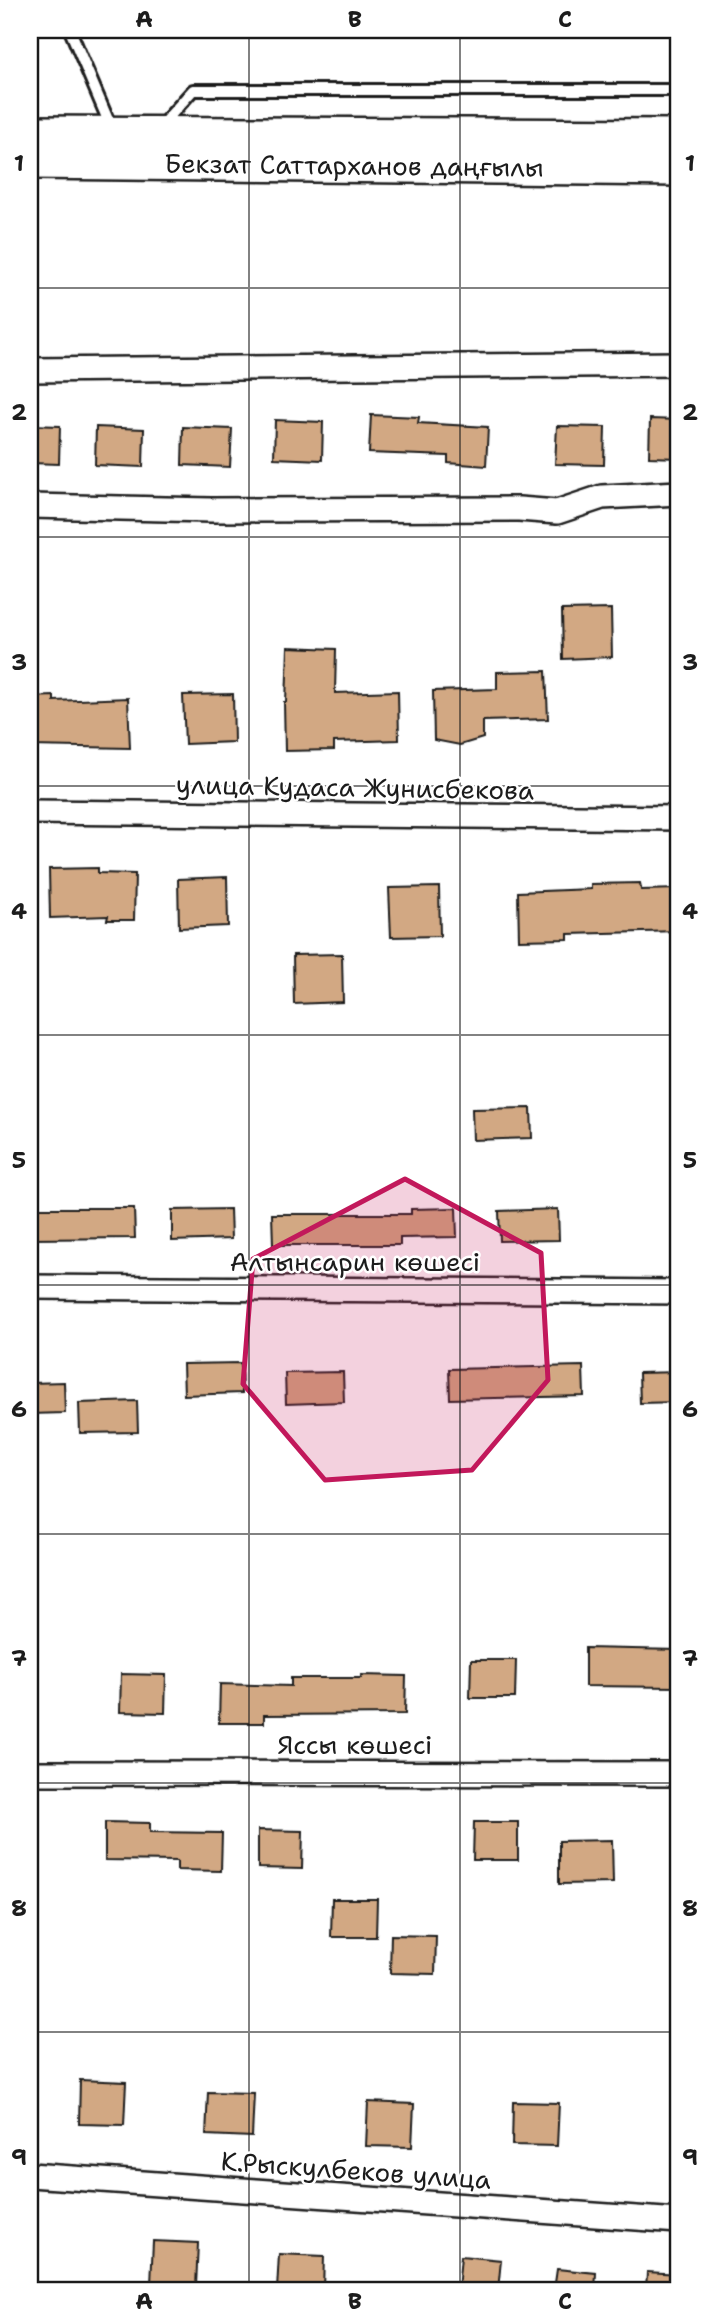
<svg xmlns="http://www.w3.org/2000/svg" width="709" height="2320" font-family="'Shantell Sans',sans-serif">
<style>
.building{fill:#d2a883;stroke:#1c1c1c;stroke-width:2}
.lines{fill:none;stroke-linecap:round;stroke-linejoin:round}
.lane-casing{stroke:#1c1c1c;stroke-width:16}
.street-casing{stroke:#1c1c1c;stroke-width:28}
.primary-casing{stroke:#1c1c1c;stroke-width:40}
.lane{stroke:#fff;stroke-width:10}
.street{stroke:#fff;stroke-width:23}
.primary{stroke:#fff;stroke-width:35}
.marked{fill:#c2185b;fill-opacity:0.2;stroke:#c2185b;stroke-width:5;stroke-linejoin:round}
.grid{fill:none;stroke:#1c1c1c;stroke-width:2;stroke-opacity:0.55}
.labels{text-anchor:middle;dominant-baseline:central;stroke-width:5;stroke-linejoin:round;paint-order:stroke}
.street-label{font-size:26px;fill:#1c1c1c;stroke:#fff}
.neatline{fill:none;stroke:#1c1c1c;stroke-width:2.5}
.grid-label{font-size:23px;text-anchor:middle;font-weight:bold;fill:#1c1c1c}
</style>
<rect width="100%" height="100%" fill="#fff"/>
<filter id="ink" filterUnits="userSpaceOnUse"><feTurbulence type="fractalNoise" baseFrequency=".0143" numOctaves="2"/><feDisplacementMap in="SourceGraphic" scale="14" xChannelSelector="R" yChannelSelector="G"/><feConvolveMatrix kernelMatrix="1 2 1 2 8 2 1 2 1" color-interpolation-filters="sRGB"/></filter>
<g filter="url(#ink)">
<!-- building -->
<g class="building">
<polygon points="371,415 419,417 418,423 488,427 486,466 448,463 448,456 369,453"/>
<polygon points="650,419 679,420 679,458 649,457"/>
<polygon points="275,420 323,422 322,460 274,458"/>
<polygon points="30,425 60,426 59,464 30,463"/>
<polygon points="557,426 605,427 604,465 555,464"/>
<polygon points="96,427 144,429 143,467 95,465"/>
<polygon points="183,427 232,429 230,467 182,465"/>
<polygon points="611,609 612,657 563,659 562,610"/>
<polygon points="288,647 336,649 335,693 398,691 399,740 334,742 334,750 285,751 284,702 286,702"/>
<polygon points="546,671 548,719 483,721 483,738 460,745 434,740 433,691 497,689 497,672"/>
<polygon points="233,694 234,742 185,744 183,695"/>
<polygon points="54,696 54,701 128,698 130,748 30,746 30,697"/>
<polygon points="98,868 98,873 135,874 134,920 107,920 108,916 50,918 49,869"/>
<polygon points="227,877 228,926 179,928 178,879"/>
<polygon points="640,883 641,890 679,889 679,931 568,934 568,939 519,940 518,892 591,889 591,884"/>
<polygon points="439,887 440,936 391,937 389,888"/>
<polygon points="342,954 343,1002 294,1004 293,955"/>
<polygon points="531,1108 532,1138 473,1140 472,1109"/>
<polygon points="30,1208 134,1208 135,1238 30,1239"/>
<polygon points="456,1208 457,1237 400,1238 400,1245 273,1245 272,1214 411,1214 411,1209"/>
<polygon points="230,1209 231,1239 172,1241 172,1210"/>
<polygon points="558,1209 559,1240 500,1241 499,1211"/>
<polygon points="241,1363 242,1393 184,1395 183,1364"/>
<polygon points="583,1366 584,1396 450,1399 449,1369"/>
<polygon points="343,1372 344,1402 286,1404 285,1373"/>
<polygon points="679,1372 679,1402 640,1403 639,1373"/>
<polygon points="64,1382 65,1413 30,1414 30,1383"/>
<polygon points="137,1401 138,1432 80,1433 79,1403"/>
<polygon points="585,1648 679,1650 679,1687 585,1686"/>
<polygon points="471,1660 516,1660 515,1698 470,1698"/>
<polygon points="121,1674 166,1675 165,1713 120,1712"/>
<polygon points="361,1675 406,1676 405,1714 264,1715 264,1723 219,1723 220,1684 291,1686 291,1678 361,1678"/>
<polygon points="105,1822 150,1823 150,1832 222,1833 221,1871 177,1870 177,1861 105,1860"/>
<polygon points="474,1822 518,1822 518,1860 473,1860"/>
<polygon points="258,1830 303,1831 302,1869 258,1868"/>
<polygon points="612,1840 613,1883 559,1884 559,1841"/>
<polygon points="332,1899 377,1899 376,1937 331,1937"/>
<polygon points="391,1935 436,1936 435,1974 390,1973"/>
<polygon points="80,2080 126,2082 124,2125 79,2124"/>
<polygon points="208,2092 254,2093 252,2137 206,2135"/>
<polygon points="368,2102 414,2104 412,2147 366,2146"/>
<polygon points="513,2102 559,2103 557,2146 512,2145"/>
<polygon points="153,2241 198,2243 196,2286 151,2284"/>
<polygon points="279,2254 324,2256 323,2290 277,2290"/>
<polygon points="461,2256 501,2260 498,2290 458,2290"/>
<polygon points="557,2269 596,2273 595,2290 554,2290"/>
<polygon points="647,2272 679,2274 679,2290 646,2290"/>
</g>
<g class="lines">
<!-- lane casing -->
<g class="lane-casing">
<g id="lane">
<polyline points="70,30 111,127"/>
<polyline points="160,127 193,90 679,90"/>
</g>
</g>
<!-- street casing -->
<g class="street-casing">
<g id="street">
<polyline points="30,370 679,364"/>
<polyline points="30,506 211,510 519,509 557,512 602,497 679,493"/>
<polyline points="30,812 679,818"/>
<polyline points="30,1287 679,1292"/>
<polyline points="30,1773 679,1774"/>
<polyline points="30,2175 679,2221"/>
</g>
</g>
<!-- primary casing -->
<g class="primary-casing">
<g id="primary">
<polyline points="30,134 679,137"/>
<path id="s1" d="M 30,161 L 679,168"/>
</g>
</g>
<!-- lane -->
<use href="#lane" class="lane"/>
<!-- street -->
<use href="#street" class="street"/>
<!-- primary -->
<use href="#primary" class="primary"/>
</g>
</g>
<!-- marked area -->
<path class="marked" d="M 405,1179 L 541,1253 L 548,1380 L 472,1470 L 325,1480 L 243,1384 L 253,1259 Z"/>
<!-- grid -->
<path class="grid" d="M 249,30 L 249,2290M 460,30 L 460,2290M 30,288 L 679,288M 30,537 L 679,537M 30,786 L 679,786M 30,1035 L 679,1035M 30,1285 L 679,1285M 30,1534 L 679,1534M 30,1783 L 679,1783M 30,2032 L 679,2032"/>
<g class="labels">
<!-- street labels -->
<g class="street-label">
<text stroke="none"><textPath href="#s1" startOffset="324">Бекзат Саттарханов даңғылы</textPath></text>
<text transform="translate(355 787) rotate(1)">улица Кудаса Жунисбекова</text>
<text x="355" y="1261">Алтынсарин көшесі</text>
<text x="355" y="1744">Яссы көшесі</text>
<text transform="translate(356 2170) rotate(4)">К.Рыскулбеков улица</text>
</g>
</g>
<!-- margin -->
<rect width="709" height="2320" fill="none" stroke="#fff" stroke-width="77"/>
<rect x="38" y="38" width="632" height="2244" class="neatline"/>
<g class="grid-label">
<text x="144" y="27">A</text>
<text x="355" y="27">B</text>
<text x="565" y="27">C</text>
<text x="19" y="171">1</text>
<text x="690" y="171">1</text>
<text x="19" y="420">2</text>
<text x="690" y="420">2</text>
<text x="19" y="670">3</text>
<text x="690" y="670">3</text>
<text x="19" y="919">4</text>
<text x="690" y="919">4</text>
<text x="19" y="1168">5</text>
<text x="690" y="1168">5</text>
<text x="19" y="1417">6</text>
<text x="690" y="1417">6</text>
<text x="19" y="1666">7</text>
<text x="690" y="1666">7</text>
<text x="19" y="1916">8</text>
<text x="690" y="1916">8</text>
<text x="19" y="2165">9</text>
<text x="690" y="2165">9</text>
<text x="144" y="2309">A</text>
<text x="355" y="2309">B</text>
<text x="565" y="2309">C</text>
</g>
</svg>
